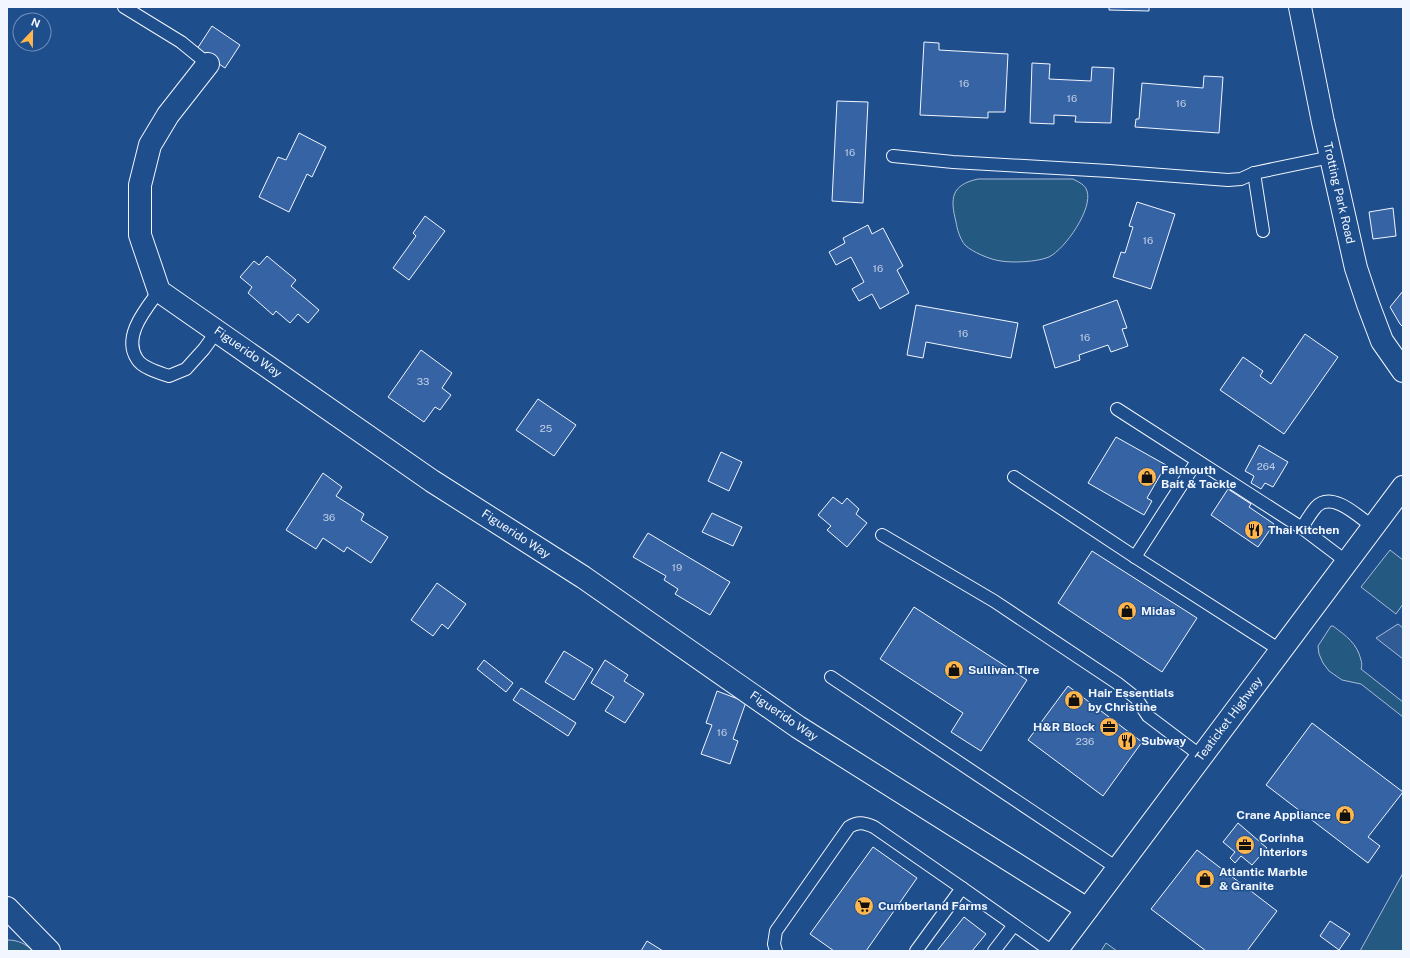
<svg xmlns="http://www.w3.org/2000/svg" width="1410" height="958" font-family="'Public Sans',sans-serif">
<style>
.green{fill:#245a82;stroke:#a8bbd7}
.parking{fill:#305b95;stroke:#a8bbd7}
.building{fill:#3563a3;stroke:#f2f6ff}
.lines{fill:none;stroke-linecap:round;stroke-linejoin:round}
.lane-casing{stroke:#f2f6ff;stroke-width:14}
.street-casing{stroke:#f2f6ff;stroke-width:24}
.primary-casing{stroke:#f2f6ff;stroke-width:24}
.lane{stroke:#1f4e8c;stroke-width:12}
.street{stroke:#1f4e8c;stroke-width:22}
.primary{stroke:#1f4e8c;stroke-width:22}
.labels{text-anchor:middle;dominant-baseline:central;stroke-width:3;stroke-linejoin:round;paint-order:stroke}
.number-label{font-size:10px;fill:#c3d1e8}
.street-label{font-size:12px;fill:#f2f6ff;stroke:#1f4e8c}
.poi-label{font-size:12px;font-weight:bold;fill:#f2f6ff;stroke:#1f4e8c;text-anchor:start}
</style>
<rect width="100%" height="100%" fill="#1f4e8c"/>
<!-- green -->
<g class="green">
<path d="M 978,179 L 1073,179 C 1078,182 1085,184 1087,191 C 1093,209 1065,249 1049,257 C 1037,262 1013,263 1001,261 C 991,260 972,252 965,245 C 960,239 957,229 956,222 C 950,198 951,185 978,179 Z"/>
<polygon points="1390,550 1403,560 1403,604 1396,614 1361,587"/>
<path d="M 1331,626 L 1333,626 C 1346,636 1357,643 1361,660 C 1362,664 1362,666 1361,669 L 1403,702 L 1403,717 L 1361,684 L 1342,680 L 1329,671 L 1323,663 L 1319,654 L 1318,646 Z"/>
<polygon points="1403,873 1403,951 1360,951"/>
<path d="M 8,940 C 18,940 26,944 33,951 L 7,951 L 7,941 Z"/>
<polygon points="1106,943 1117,951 1101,951"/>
</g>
<!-- parking -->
<polygon class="parking" points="1398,624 1403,628 1403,659 1376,638"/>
<!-- building -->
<g class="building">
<polygon points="1109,7 1149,7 1149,11 1109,10"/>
<polygon points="212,26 240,45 225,68 197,49"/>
<polygon points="924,42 939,43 939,50 1008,54 1005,112 988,112 988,118 920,115"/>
<polygon points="1032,63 1050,64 1049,79 1091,81 1092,67 1114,68 1111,123 1075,122 1076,116 1054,115 1054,124 1030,123"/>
<polygon points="1204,76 1223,77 1219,133 1135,127 1136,119 1139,119 1142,83 1203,88"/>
<polygon points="837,101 868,102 863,203 832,201"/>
<polygon points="299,133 326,147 312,177 307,174 289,212 259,197 278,157 286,160"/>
<polygon points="1137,202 1175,214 1151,289 1113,277 1121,252 1125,253 1133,227 1129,226"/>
<polygon points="1393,208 1396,236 1373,239 1369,212"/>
<polygon points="425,216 445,231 409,280 393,268 416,236 413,233"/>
<polygon points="868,225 872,234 883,228 903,266 897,270 909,293 880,309 872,294 859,301 852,289 864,282 851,257 836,265 829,252 845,243 843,238"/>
<polygon points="267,256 296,280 291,286 319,310 308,323 298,314 290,323 276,311 273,315 248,293 252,287 240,277 254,261 259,265"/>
<polygon points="1403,291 1403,327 1400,324 1390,307"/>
<polygon points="1117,300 1127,328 1122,329 1128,346 1111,352 1108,345 1079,355 1080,360 1055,368 1043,326"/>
<polygon points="916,305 1018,323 1011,358 926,342 923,358 907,355"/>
<polygon points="1305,334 1338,357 1284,434 1220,390 1243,357 1263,371 1260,376 1271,384"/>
<polygon points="421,350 452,373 442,388 451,395 440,410 435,407 424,422 388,397"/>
<polygon points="538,399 576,425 554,456 516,430"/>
<polygon points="1116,437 1166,465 1147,498 1152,501 1144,515 1088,483"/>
<polygon points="1259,445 1288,462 1273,487 1265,483 1261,489 1251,483 1254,476 1245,471"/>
<polygon points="721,452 742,462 729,491 708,481"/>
<polygon points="323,473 342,487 336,496 364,514 361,520 388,537 371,563 347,547 344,552 323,538 316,549 286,530"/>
<polygon points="1228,489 1251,504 1249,507 1274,524 1258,547 1211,515"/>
<polygon points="833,497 842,504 847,498 859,509 856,514 867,523 847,547 827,530 831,526 818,515"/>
<polygon points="712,513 742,527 733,546 702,532"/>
<polygon points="648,533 730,582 710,615 675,594 678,589 664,580 666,576 633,557"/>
<polygon points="1092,551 1197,618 1162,672 1058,603"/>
<polygon points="437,583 466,604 448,629 442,624 433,636 411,620"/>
<polygon points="914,607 1027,680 981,751 951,732 963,713 880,659"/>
<polygon points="564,651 593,669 574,700 545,682"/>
<polygon points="484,660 513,683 506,692 477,669"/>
<polygon points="605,660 628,675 624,681 644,694 625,723 605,711 614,697 591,683"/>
<polygon points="1068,686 1142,742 1103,796 1028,740"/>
<polygon points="521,688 576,723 568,736 513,700"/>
<polygon points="717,691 746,702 733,739 738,741 730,764 701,754 712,725 706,723"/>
<polygon points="1312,723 1403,792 1368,837 1380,846 1368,863 1266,785"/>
<polygon points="1238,823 1267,848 1252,865 1241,856 1235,863 1230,858 1235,852 1223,842"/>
<polygon points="873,847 917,878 866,951 834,951 810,934"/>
<polygon points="1197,850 1277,911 1247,951 1206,951 1151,909"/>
<polygon points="964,917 986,934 972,951 937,951"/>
<polygon points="1330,921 1350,934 1339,950 1320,936"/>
<polygon points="647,941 663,951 641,951"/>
</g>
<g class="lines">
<!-- lane casing -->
<g class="lane-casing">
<g id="lane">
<polyline points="124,7 181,42 208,64"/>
<polyline points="893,156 953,162 1109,171 1228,180 1241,179 1254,173 1331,157"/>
<polyline points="1254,173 1263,231"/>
<path d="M 159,291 C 146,309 122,336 137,359 C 142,368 160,373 169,376 L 186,369 L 204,349 L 217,331"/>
<polyline points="1117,409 1302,528"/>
<polyline points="1014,477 1135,557 1280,650"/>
<polyline points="882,535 994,601 1117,683 1136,698 1148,716 1201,756"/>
<polyline points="1135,557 1197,461"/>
<path d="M 1347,562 L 1302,528 C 1306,521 1311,513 1316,507 C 1332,490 1359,517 1373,527"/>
<polyline points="831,677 1117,868"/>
<path d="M 776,951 L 774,944 L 776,931 L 849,827 C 858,821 865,823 874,827 L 962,888"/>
<polyline points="916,951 962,888 1051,951"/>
<polyline points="994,951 1014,925"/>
</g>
</g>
<!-- street casing -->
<g class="street-casing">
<g id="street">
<polyline points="1300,7 1323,122 1356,268 1368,304 1382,341 1403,371"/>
<polyline points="208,64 168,115 150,145 140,185 140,235 159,291 432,481 583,577 798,727 1087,909"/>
<polyline points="7,908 49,951"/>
</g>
</g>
<!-- primary casing -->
<g class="primary-casing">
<polyline id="primary" points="1056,951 1403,487"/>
</g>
<!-- lane -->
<use href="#lane" class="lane"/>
<!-- street -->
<use href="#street" class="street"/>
<!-- primary -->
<use href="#primary" class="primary"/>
</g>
<!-- icons -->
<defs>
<g id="shop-disc" transform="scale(1)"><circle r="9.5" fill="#ffb74d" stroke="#1f4e8c"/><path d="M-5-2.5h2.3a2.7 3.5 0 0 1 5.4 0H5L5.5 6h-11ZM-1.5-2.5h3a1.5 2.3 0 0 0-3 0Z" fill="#111"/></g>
<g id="restaurant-disc" transform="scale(1)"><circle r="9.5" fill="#ffb74d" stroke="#1f4e8c"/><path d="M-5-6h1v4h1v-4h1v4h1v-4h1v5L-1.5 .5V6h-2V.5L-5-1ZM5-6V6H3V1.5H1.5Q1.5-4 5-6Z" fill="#111"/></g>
<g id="office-disc" transform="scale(1)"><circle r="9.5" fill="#ffb74d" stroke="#1f4e8c"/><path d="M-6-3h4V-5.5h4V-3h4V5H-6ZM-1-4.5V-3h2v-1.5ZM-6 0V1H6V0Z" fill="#111"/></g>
<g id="supermarket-disc" transform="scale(1)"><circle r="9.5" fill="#ffb74d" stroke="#1f4e8c"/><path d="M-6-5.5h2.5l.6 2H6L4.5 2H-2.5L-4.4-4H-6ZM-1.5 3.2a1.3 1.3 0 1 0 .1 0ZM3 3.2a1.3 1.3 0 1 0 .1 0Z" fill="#111"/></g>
</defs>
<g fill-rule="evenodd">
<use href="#shop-disc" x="1147" y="477"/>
<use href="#restaurant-disc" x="1254" y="530"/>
<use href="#shop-disc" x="1127" y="611"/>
<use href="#shop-disc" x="954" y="670"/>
<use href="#shop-disc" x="1074" y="700"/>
<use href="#office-disc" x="1109" y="727"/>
<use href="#restaurant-disc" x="1127" y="741"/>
<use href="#shop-disc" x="1345" y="815"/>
<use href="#office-disc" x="1245" y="845"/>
<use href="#shop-disc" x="1205" y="879"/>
<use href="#supermarket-disc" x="864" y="906"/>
</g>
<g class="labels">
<!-- number labels -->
<g class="number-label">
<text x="964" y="83">16</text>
<text x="1072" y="98">16</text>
<text x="1181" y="103">16</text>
<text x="850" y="152">16</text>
<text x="1148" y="240">16</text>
<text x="878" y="268">16</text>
<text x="963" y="333">16</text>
<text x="1085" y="337">16</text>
<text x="423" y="381">33</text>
<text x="546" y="428">25</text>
<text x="1266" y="466">264</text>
<text x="329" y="517">36</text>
<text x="677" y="567">19</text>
<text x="722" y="732">16</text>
<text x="1085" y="741">236</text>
</g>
<!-- street labels -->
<g class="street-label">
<text transform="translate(1339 193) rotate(77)">Trotting Park Road</text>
<text transform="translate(248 352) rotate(35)">Figuerido Way</text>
<text transform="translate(516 534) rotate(33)">Figuerido Way</text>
<text transform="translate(784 716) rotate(34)">Figuerido Way</text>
<text transform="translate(1229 719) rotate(-53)">Teaticket Highway</text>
</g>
<!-- poi labels -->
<g class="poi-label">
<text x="1161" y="470">Falmouth<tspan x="1161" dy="14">Bait &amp; Tackle</tspan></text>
<text x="1268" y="530">Thai Kitchen</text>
<text x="1141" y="611">Midas</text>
<text x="968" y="670">Sullivan Tire</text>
<text x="1088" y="693">Hair Essentials<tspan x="1088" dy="14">by Christine</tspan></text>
<text x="1095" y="727" text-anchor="end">H&amp;R Block</text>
<text x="1141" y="741">Subway</text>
<text x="1331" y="815" text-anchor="end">Crane Appliance</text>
<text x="1259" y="838">Corinha<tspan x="1259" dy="14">Interiors</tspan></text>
<text x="1219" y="872">Atlantic Marble<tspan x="1219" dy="14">&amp; Granite</tspan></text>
<text x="878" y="906">Cumberland Farms</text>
</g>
</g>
<!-- border -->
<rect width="1410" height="958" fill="none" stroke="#f2f6ff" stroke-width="16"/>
<!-- north arrow -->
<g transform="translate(32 32) rotate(22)"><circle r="19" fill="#1f4e8c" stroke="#7391ba"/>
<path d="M0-3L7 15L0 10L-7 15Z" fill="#ffb74d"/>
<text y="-6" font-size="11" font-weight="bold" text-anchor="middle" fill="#f2f6ff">N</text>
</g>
</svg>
